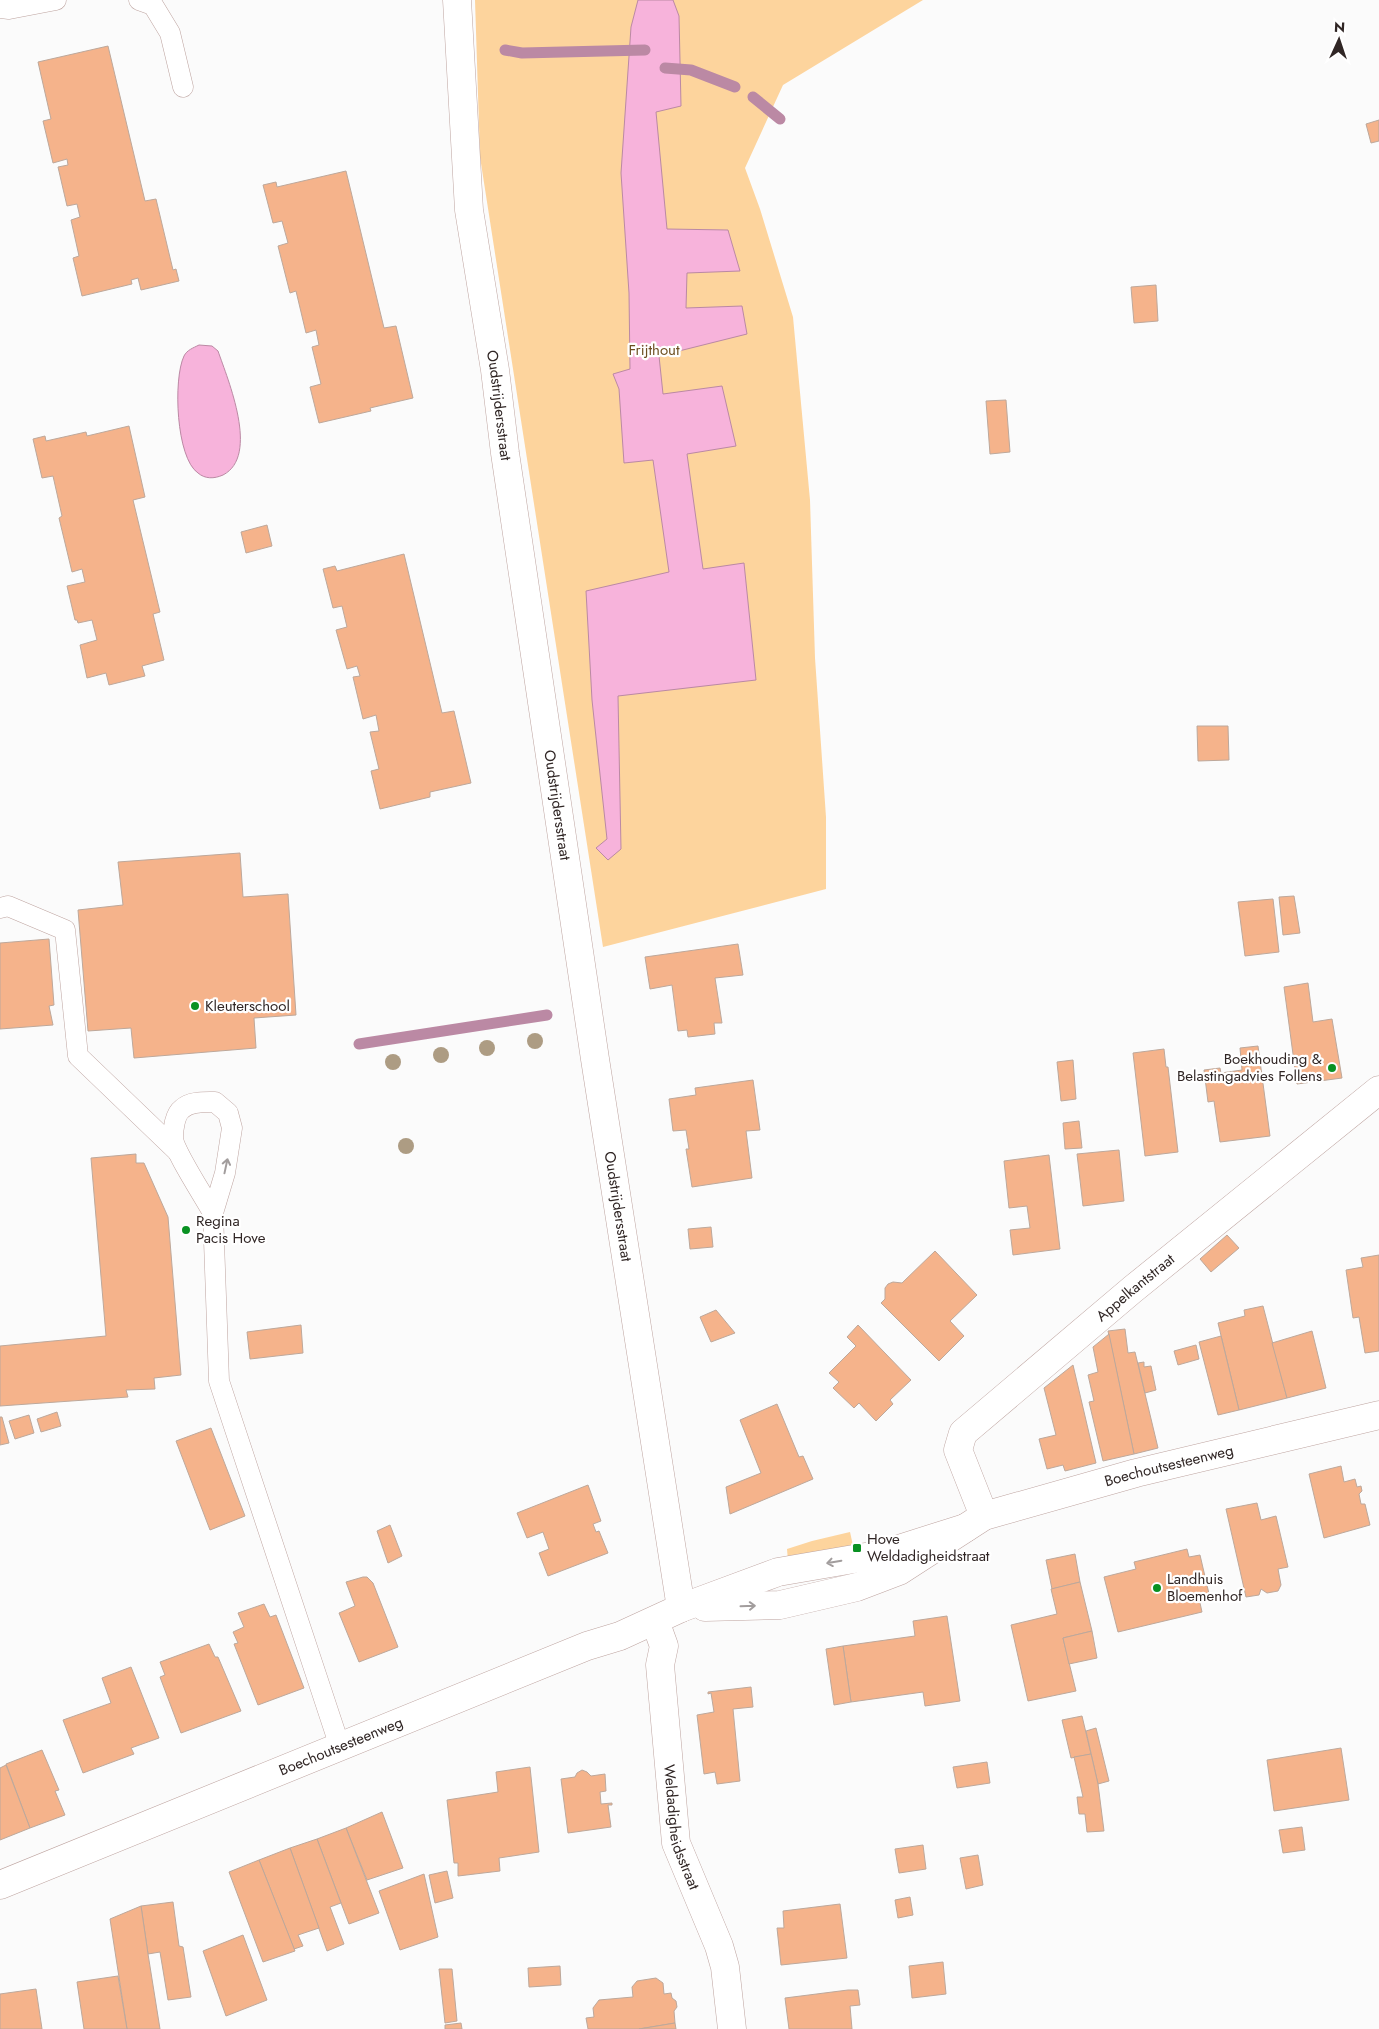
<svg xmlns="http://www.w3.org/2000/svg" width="1379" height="2029" font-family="Jost,sans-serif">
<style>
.green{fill:#fdd49d}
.water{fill:#f7b3db;stroke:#bb89a4}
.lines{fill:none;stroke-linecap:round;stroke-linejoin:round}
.stream{stroke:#bb89a4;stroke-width:11}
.building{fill:#f5b38b;stroke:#bda89b}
.lane-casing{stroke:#bea4a0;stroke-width:21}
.street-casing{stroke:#bea4a0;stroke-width:29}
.secondary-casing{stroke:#bea4a0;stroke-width:29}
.lane{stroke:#fff;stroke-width:20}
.street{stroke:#fff;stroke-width:28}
.secondary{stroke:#fff;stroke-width:28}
.tree{fill:#ad9c83}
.oneway{stroke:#a29d9d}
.poi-dot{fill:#099122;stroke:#fff;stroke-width:2}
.labels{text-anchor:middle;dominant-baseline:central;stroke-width:4.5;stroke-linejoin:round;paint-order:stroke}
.park-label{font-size:15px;fill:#6d4f21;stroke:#fff}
.street-label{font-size:15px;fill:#302625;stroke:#fff}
.poi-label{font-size:15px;fill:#302625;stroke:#fff;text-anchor:start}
</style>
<rect width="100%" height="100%" fill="#fbfbfb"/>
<!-- green -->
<g class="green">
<polygon points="475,0 923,0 783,85 745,168 760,209 793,317 810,500 815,658 826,817 826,889 603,947 480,157"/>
<polygon points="850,1532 854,1550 788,1561 787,1549 812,1541"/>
</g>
<!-- water -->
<g class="water">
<polygon points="638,0 673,0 679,16 681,106 656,112 667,229 728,230 740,271 687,273 686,308 742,306 747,334 659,356 663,394 722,386 736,446 687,454 703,569 744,563 756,680 618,696 621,849 608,860 596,848 607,839 592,700 586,591 669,572 653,460 624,463 619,389 613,374 630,369 629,293 621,173 631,27"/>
<path d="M 199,345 L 212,346 L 218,351 C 228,380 260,456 223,475 C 214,479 205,479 198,473 C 176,458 173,379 184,356 C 187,350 193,348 199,345 Z"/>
</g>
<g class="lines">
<!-- stream -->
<g class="stream">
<polyline points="505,50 522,53 645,50"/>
<polyline points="665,68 691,70 735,87"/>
<polyline points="753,97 780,119"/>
<polyline points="359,1044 547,1015"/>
</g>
</g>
<!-- building -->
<g class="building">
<polygon points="108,46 145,201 156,199 173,270 176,269 179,281 141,290 138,278 131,280 132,284 82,296 73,258 79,256 71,220 80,217 77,204 67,206 58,167 68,165 67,159 53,163 43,121 51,119 38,62"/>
<polygon points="1379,120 1379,141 1371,143 1366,124"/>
<polygon points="346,171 384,328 396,326 413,398 370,408 371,411 319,423 310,387 321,384 312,347 319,345 316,330 306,333 296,291 290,293 278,246 288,243 282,221 273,223 263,185 276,182 277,187"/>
<polygon points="1156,285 1158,321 1134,323 1131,287"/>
<polygon points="1006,400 1010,452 990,454 986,401"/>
<polygon points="129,426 145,497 133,500 160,612 153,614 164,660 142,666 145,676 109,685 106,673 87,678 80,645 97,640 92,620 78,623 77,620 75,620 67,586 85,582 82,569 72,572 59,518 62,516 53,476 42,478 33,439 45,436 46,441 86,432 87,436"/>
<polygon points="267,525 272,546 246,553 241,532"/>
<polygon points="404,554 442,713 454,711 471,783 430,792 430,797 380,809 371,771 379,769 370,732 379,731 376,715 363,719 353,677 360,676 357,666 347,669 336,630 347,627 342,606 333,608 323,569 335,566 337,571"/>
<polygon points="1197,726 1228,726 1229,760 1198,761"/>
<polygon points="240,853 243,897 288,894 296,1015 254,1018 256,1048 134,1058 131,1028 88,1031 78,910 123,905 118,862"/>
<polygon points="1294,896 1300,933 1283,935 1279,897"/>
<polygon points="1273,899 1279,952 1245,956 1238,902"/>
<polygon points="49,939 54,1005 49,1006 53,1025 0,1029 0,943"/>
<polygon points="738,944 743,975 715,978 722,1023 714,1023 715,1034 688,1037 687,1030 678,1031 672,985 650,989 645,957"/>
<polygon points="1308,983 1313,1022 1332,1019 1342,1078 1297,1084 1284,987"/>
<polygon points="1258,1046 1270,1136 1220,1142 1214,1101 1208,1102 1204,1070 1220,1068 1221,1073 1242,1070 1240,1048"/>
<polygon points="1164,1049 1166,1067 1168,1067 1178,1152 1145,1156 1133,1053"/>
<polygon points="1073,1060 1076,1099 1061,1101 1057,1062"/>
<polygon points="753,1080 760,1130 746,1131 752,1178 692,1187 686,1149 689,1149 686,1130 673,1131 669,1099 696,1095 695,1088"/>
<polygon points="1079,1121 1082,1148 1065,1149 1063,1123"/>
<polygon points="1119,1150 1124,1201 1083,1206 1077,1154"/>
<polygon points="136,1154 136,1163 144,1163 168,1217 181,1375 154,1378 155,1389 126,1390 128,1397 0,1406 0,1346 106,1336 91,1158"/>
<polygon points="1049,1155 1060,1249 1013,1255 1010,1230 1030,1228 1027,1206 1009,1208 1004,1161"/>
<polygon points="711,1227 713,1247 690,1249 688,1229"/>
<polygon points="1227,1235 1239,1248 1211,1272 1200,1259"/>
<polygon points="935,1251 977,1295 950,1321 964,1336 939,1361 881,1303 885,1299 885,1288 888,1284 893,1282 902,1283"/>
<polygon points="1379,1255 1379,1351 1365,1353 1359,1317 1353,1318 1346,1270 1363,1267 1361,1258"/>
<polygon points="1263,1306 1287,1398 1239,1410 1218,1323 1245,1316 1244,1310"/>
<polygon points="716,1310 735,1333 711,1342 700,1317"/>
<polygon points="301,1325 303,1353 250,1359 247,1332"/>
<polygon points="858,1325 911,1380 890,1400 893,1404 876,1421 859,1403 854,1408 833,1388 839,1382 829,1373 856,1346 847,1337"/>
<polygon points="1125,1329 1128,1353 1135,1352 1158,1448 1134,1454 1108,1331"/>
<polygon points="1312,1331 1326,1388 1287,1398 1272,1343"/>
<polygon points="1109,1334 1134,1454 1103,1461 1089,1402 1094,1401 1088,1375 1098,1372 1093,1347"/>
<polygon points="1221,1336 1239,1410 1218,1415 1199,1342"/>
<polygon points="1196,1345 1199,1359 1178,1365 1174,1351"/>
<polygon points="1144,1362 1144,1367 1151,1366 1156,1390 1145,1393 1138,1363"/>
<polygon points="1073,1365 1096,1463 1065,1471 1063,1465 1047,1469 1039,1439 1056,1435 1044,1388"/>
<polygon points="777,1404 799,1457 803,1456 813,1479 730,1514 726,1487 761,1473 740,1420"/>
<polygon points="57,1412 61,1426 41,1432 37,1419"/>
<polygon points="29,1415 34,1433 15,1439 9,1421"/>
<polygon points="0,1417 2,1417 9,1443 0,1445"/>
<polygon points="211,1428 245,1516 210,1530 176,1441"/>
<polygon points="1341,1466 1344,1482 1355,1479 1357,1487 1361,1486 1362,1491 1359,1494 1361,1504 1365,1504 1370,1525 1324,1538 1309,1474"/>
<polygon points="588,1485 601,1521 593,1524 596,1532 599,1531 608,1553 548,1576 539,1553 549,1549 543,1532 527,1538 517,1513"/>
<polygon points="1257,1503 1261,1520 1276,1516 1288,1567 1278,1569 1281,1585 1278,1591 1267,1593 1261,1589 1259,1595 1246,1597 1226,1509"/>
<polygon points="390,1525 402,1556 388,1563 377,1531"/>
<polygon points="1187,1549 1189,1557 1200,1555 1210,1598 1202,1600 1203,1602 1200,1603 1202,1612 1118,1632 1104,1577 1136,1569 1134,1562"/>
<polygon points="1075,1554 1080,1582 1052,1589 1046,1560"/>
<polygon points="363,1577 367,1577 373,1583 398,1647 359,1662 339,1613 355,1606 346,1582"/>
<polygon points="1080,1582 1092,1631 1063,1638 1076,1691 1028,1701 1011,1625 1057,1614 1051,1589"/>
<polygon points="264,1604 270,1617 276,1615 304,1688 258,1705 234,1644 238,1643 233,1632 244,1627 238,1613"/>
<polygon points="947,1616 960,1701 925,1706 923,1692 851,1702 843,1646 915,1636 913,1621"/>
<polygon points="1092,1631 1097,1658 1069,1664 1063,1638"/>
<polygon points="209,1644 215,1657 218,1657 241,1711 181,1733 160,1677 165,1675 160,1662"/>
<polygon points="843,1646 851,1702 834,1705 826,1649"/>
<polygon points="131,1667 159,1738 131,1748 134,1754 83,1773 63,1720 111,1703 102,1678"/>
<polygon points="751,1687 753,1707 733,1709 740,1781 717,1784 715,1772 704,1774 697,1715 714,1712 711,1693 708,1694 708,1692"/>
<polygon points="1082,1716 1091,1754 1071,1758 1062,1720"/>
<polygon points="1096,1728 1109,1781 1098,1784 1086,1731"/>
<polygon points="1341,1748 1349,1800 1274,1811 1267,1760"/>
<polygon points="42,1750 59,1790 55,1791 65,1815 30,1828 6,1764"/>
<polygon points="1091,1754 1098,1784 1104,1831 1087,1832 1085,1814 1079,1814 1077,1797 1083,1797 1074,1757"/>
<polygon points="987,1762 990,1783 957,1788 953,1767"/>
<polygon points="6,1765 30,1828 0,1840 0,1768"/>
<polygon points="530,1767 539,1852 499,1858 500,1871 458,1876 458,1863 454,1863 447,1800 498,1792 496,1772"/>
<polygon points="582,1770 587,1772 591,1776 605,1774 606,1791 600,1792 601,1804 612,1803 612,1805 608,1805 611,1827 568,1833 561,1779 575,1777 577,1773"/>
<polygon points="382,1812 403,1868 367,1880 346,1828"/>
<polygon points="1302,1827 1305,1850 1283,1853 1279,1830"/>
<polygon points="346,1828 379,1913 349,1924 317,1839"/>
<polygon points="317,1839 341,1903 330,1907 344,1944 327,1951 290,1848"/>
<polygon points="923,1845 926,1869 899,1873 895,1849"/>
<polygon points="290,1848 319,1928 298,1935 303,1946 294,1949 259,1860"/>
<polygon points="978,1855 983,1885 966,1889 960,1858"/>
<polygon points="259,1860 295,1951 263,1962 229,1872"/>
<polygon points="447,1871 453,1898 435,1903 429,1875"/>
<polygon points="424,1874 438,1937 400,1950 379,1891"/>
<polygon points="910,1897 913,1915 898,1918 895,1900"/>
<polygon points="173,1902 179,1946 183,1947 191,1997 168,2000 160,1952 148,1954 141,1906"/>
<polygon points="840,1904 847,1958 781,1965 777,1928 784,1928 783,1911"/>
<polygon points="141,1906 148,1954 160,2029 127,2029 110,1919"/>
<polygon points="243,1935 267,2000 226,2016 203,1951"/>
<polygon points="943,1962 946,1994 912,1998 909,1966"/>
<polygon points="560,1966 561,1985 529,1987 528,1968"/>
<polygon points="439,1969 452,1969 457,2021 445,2023"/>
<polygon points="118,1976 127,2029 84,2029 77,1982"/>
<polygon points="656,1978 663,1983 664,1994 671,1993 672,1998 676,2001 677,2007 674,2011 675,2023 639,2029 588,2029 586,2018 594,2017 593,2008 599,2000 633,1997 632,1987 637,1981"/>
<polygon points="36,1989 42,2029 0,2029 0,1994"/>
<polygon points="848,1990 858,1990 860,2005 850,2006 852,2029 789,2029 785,1998"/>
<polygon points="461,2023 462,2029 445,2029 445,2025"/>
<polygon points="675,2023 676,2029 639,2029"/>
</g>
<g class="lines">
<!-- lane casing -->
<g class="lane-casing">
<g id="lane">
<polyline points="139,0 153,5 170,33 183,87"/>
<polyline points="0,8 9,9 56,0"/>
<polyline points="0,908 8,906 65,930 78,1056 177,1151"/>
<path d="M 213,1213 C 205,1198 174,1151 173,1138 C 173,1129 175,1114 182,1109 C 190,1101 205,1102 215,1102 L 228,1113 L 232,1128 L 225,1173 L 213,1213 L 219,1381 L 340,1747"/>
</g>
</g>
<!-- street casing -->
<g class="street-casing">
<g id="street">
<path id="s1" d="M 457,0 L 469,210 L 495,370 L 505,453 L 595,1059 L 681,1608"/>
<path id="s2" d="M 984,1516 L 958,1450 L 963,1433 L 1133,1289 L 1379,1090"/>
<path id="s3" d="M 655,1621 L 664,1646 L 660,1665 L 676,1843 L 719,1946 L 725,1967 L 732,2029"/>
</g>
</g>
<!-- secondary casing -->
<g class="secondary-casing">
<g id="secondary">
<path id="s4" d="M 705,1607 L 780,1605 L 857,1587 L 899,1571 L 984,1516 L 1136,1473 L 1379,1415"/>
<path id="s5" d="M 0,1885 L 587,1646 L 620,1636 L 681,1608 L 778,1572 L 883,1554 L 965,1528"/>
</g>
</g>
<!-- lane -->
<use href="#lane" class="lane"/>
<!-- street -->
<use href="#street" class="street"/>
<!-- secondary -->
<use href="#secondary" class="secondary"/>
</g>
<!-- trees -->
<g class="tree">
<circle cx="535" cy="1041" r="8"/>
<circle cx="487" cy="1048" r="8"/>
<circle cx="441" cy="1055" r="8"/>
<circle cx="393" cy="1062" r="8"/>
<circle cx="406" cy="1146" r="8"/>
</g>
<!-- one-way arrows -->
<defs><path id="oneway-shaft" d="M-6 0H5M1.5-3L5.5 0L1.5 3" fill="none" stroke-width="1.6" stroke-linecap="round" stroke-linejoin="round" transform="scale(1.25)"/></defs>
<g class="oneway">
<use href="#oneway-shaft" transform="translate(226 1166) rotate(-78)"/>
<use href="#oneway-shaft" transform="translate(834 1562) rotate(170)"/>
<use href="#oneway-shaft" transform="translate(748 1606) rotate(-2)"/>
</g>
<!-- markers -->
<g class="poi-dot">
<circle cx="195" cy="1006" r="5"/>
<circle cx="1332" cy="1068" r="5"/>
<circle cx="186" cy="1230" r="5"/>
<rect x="852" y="1543" width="10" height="10" rx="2.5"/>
<circle cx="1157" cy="1588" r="5"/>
</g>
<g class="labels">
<!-- park labels -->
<g class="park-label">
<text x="654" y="350">Frijthout</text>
</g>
<!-- street labels -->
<g class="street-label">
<text stroke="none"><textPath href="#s1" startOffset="408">Oudstrijdersstraat</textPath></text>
<text stroke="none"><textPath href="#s1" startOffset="812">Oudstrijdersstraat</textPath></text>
<text stroke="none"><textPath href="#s1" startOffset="1218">Oudstrijdersstraat</textPath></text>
<text stroke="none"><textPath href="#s2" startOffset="314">Appelkantstraat</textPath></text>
<text stroke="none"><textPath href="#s4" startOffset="492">Boechoutsesteenweg</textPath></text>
<text stroke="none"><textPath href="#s5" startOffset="368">Boechoutsesteenweg</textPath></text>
<text stroke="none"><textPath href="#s3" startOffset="210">Weldadigheidsstraat</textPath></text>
</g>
<!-- poi labels -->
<g class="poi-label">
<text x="205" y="1006">Kleuterschool</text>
<text x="1322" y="1059" text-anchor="end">Boekhouding &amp;<tspan x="1322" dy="17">Belastingadvies Follens</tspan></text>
<text x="196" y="1221">Regina<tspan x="196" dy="17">Pacis Hove</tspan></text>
<text x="867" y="1539">Hove<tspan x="867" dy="17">Weldadigheidstraat</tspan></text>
<text x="1167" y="1579">Landhuis<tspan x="1167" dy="17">Bloemenhof</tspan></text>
</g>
</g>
<!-- north arrow -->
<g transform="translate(1339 40) rotate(3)" stroke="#ffffff" stroke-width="4" paint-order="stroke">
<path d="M0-4L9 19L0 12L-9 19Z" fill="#302625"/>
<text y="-8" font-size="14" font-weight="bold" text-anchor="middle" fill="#302625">N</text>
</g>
</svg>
